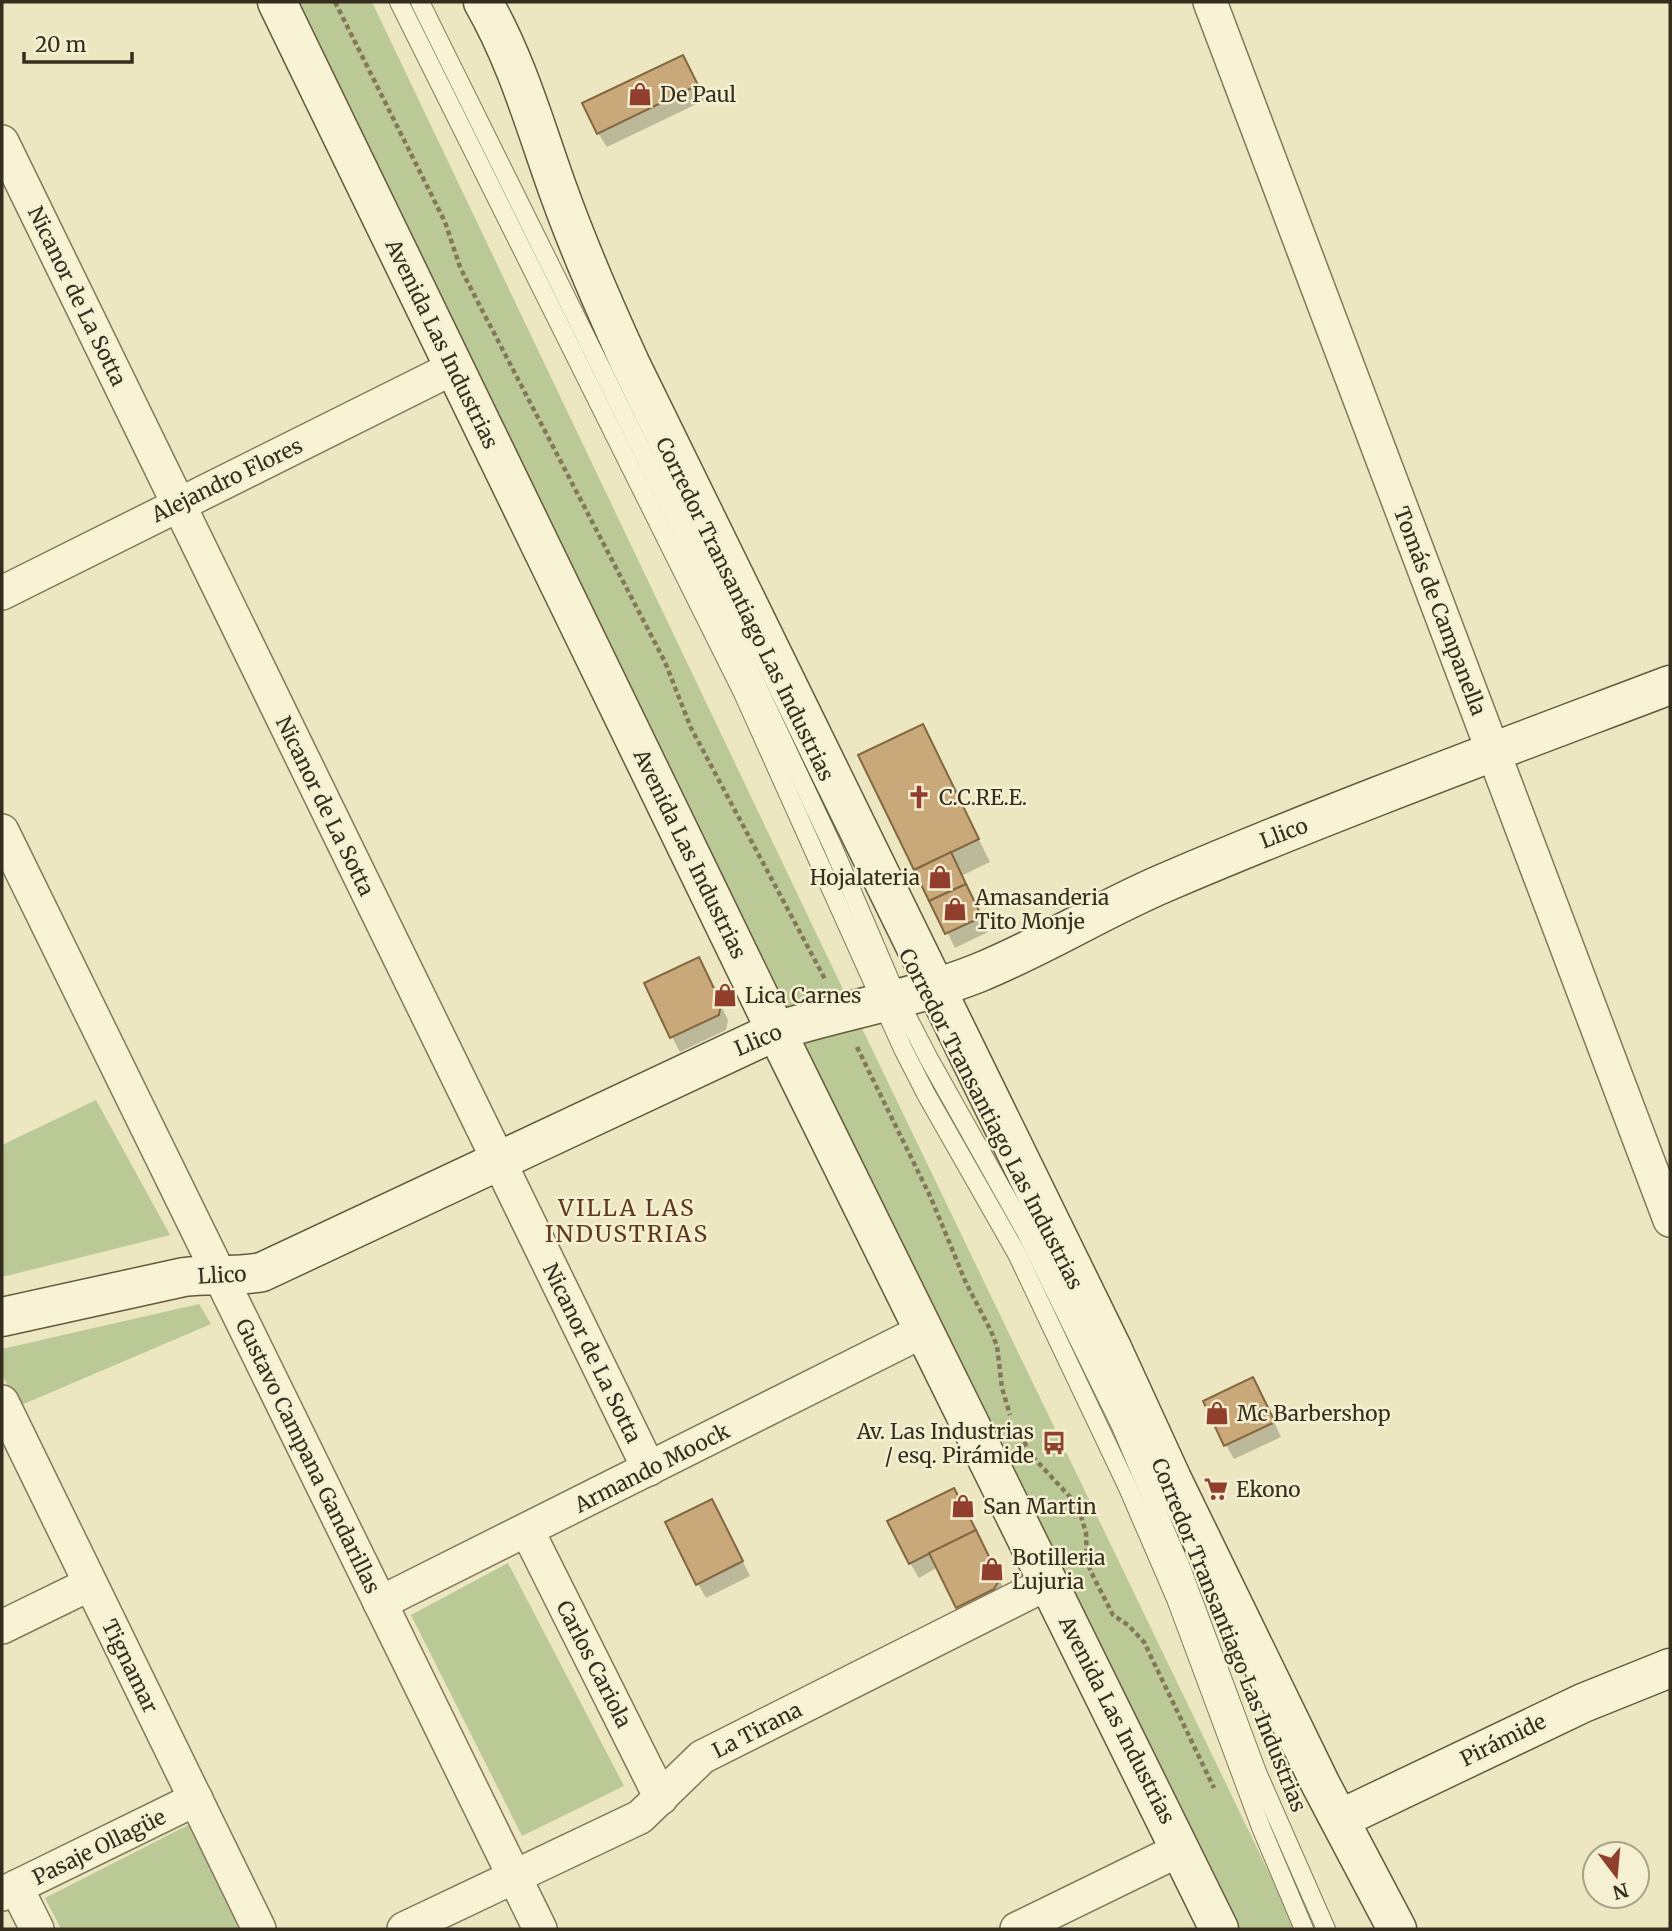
<svg xmlns="http://www.w3.org/2000/svg" width="1672" height="1931" font-family="Merriweather,serif">
<style>
.green{fill:#bac996}
.shadow{fill:#0003}
.building{fill:#c9a979;stroke:#836741;stroke-width:2}
.lines{fill:none;stroke-linecap:round;stroke-linejoin:round}
.lane-casing{stroke:#85785a;stroke-width:20}
.street-casing{stroke:#85785a;stroke-width:36}
.secondary-casing{stroke:#66593d;stroke-width:41}
.path{stroke:#85785a;stroke-width:4.5;stroke-dasharray:5 3.5;stroke-linecap:butt}
.lane{stroke:#f7f3d4;stroke-width:18}
.street{stroke:#f7f3d4;stroke-width:33}
.secondary{stroke:#f7f3d4;stroke-width:38}
.labels{text-anchor:middle;dominant-baseline:central;stroke-width:5;stroke-linejoin:round;paint-order:stroke}
.poi-label{font-size:21px;fill:#352d1d;stroke:#f4f0d1;text-anchor:start}
.street-label{font-size:21px;fill:#352d1d;stroke:#f4f0d1}
.neighbourhood-label{font-size:23px;letter-spacing:2px;fill:#60381f;stroke:#f4f0d1}
</style>
<rect width="100%" height="100%" fill="#ece7c1"/>
<!-- green -->
<g class="green">
<polygon points="297,2 372,2 816,933 1296,1929 1240,1929 761,964 467,348"/>
<polygon points="96,1100 170,1235 2,1277 2,1145"/>
<polygon points="199,1304 211,1324 19,1406 2,1375 2,1349"/>
<polygon points="508,1563 624,1786 522,1836 411,1615"/>
<polygon points="192,1823 247,1929 61,1929 45,1898"/>
</g>
<!-- shadow -->
<g class="shadow">
<polygon points="691,71 705,100 607,147 598,133"/>
<polygon points="923,726 990,862 961,876 988,932 955,948 861,755"/>
<polygon points="706,974 728,1020 726,1030 680,1052 672,1037"/>
<polygon points="1261,1394 1281,1437 1234,1459 1226,1445"/>
<polygon points="961,1505 1007,1595 966,1622 938,1567 919,1578 910,1563"/>
<polygon points="720,1516 750,1576 706,1598 698,1584"/>
</g>
<!-- building -->
<g class="building">
<polygon points="683,55 698,85 597,134 582,103"/>
<polygon points="923,724 979,839 914,870 858,755"/>
<polygon points="951,852 966,884 929,901 914,870"/>
<polygon points="966,884 982,917 945,934 929,901"/>
<polygon points="699,957 721,1003 719,1015 670,1038 644,983"/>
<polygon points="1253,1377 1275,1422 1224,1446 1203,1401"/>
<polygon points="954,1488 976,1530 909,1564 887,1521"/>
<polygon points="712,1499 743,1561 696,1585 665,1522"/>
<polygon points="976,1530 1000,1579 994,1589 956,1608 929,1553"/>
</g>
<g class="lines">
<!-- lane casing -->
<g class="lane-casing">
<g id="lane">
<polyline points="399,2 742,691 903,1049 926,1094 1017,1254 1128,1488 1176,1599 1262,1830 1304,1929"/>
<polyline points="420,2 725,618 832,845 898,999 929,1059 1026,1232 1120,1424 1180,1565 1257,1772 1326,1929"/>
</g>
</g>
<!-- street casing -->
<g class="street-casing">
<g id="street">
<polyline points="1210,2 1670,1220"/>
<polyline points="2,142 649,1469"/>
<polyline points="2,593 453,368"/>
<polyline points="2,831 540,1929"/>
<polyline points="2,1402 259,1929"/>
<polyline points="527,1530 661,1798"/>
<polyline points="380,1603 923,1331"/>
<polyline points="2,1627 90,1584"/>
<polyline points="16,1887 37,1929"/>
<polyline points="2,1894 196,1799"/>
<polyline points="404,1929 640,1817 702,1757 1048,1583"/>
<polyline points="1017,1929 1181,1849"/>
</g>
</g>
<!-- secondary casing -->
<g class="secondary-casing">
<g id="secondary">
<polyline points="277,2 776,1031 1219,1929"/>
<path d="M 483,2 C 517,61 535,126 558,190 C 579,249 604,306 630,363 L 1111,1346 L 1172,1479 L 1321,1785 L 1397,1929"/>
<path d="M 2,1317 L 184,1277 C 210,1274 236,1277 262,1272 L 776,1031 C 843,1010 913,999 978,973 C 1042,947 1101,910 1164,883 C 1330,812 1501,749 1670,685"/>
<polyline points="1340,1819 1583,1703 1670,1668"/>
</g>
</g>
<!-- path -->
<g class="path">
<polyline points="335,2 445,222 460,267 468,283 665,662 691,728 825,979"/>
<polyline points="857,1047 931,1198 966,1283 991,1331 997,1346 1002,1388 1010,1415"/>
<polyline points="1024,1442 1032,1456 1071,1498 1081,1516 1086,1533 1087,1561 1091,1572 1113,1615 1128,1625 1144,1642 1214,1788"/>
</g>
<!-- lane -->
<use href="#lane" class="lane"/>
<!-- street -->
<use href="#street" class="street"/>
<!-- secondary -->
<use href="#secondary" class="secondary"/>
</g>
<!-- icons -->
<defs>
<g id="shop-bare" transform="scale(1.89)"><path d="M-5-2.5h2.3a2.7 3.5 0 0 1 5.4 0H5L5.5 6h-11ZM-1.5-2.5h3a1.5 2.3 0 0 0-3 0Z" fill="#913e2c" stroke="#f4f0d1" stroke-width="2.5" paint-order="stroke"/></g>
<g id="church-bare" transform="scale(1.89)"><path d="M-1.2-6h2.4v3.5h3.3v2.4h-3.3V6h-2.4V-.1h-3.3v-2.4h3.3Z" fill="#913e2c" stroke="#f4f0d1" stroke-width="2.5" paint-order="stroke"/></g>
<g id="bus-bare" transform="scale(1.89)"><path d="M-5-6H5V4H4V6H2V4H-2V6H-4V4H-5ZM-3.5-4V0h7V-4ZM-3.5 1.2v1.5H-2V1.2ZM2 1.2v1.5H3.5V1.2Z" fill="#913e2c" stroke="#f4f0d1" stroke-width="2.5" paint-order="stroke"/></g>
<g id="supermarket-bare" transform="scale(1.89)"><path d="M-6-5.5h2.5l.6 2H6L4.5 2H-2.5L-4.4-4H-6ZM-1.5 3.2a1.3 1.3 0 1 0 .1 0ZM3 3.2a1.3 1.3 0 1 0 .1 0Z" fill="#913e2c" stroke="#f4f0d1" stroke-width="2.5" paint-order="stroke"/></g>
</defs>
<g fill-rule="evenodd">
<use href="#shop-bare" x="640" y="94"/>
<use href="#church-bare" x="919" y="797"/>
<use href="#shop-bare" x="940" y="877"/>
<use href="#shop-bare" x="955" y="909"/>
<use href="#shop-bare" x="725" y="995"/>
<use href="#shop-bare" x="1217" y="1413"/>
<use href="#bus-bare" x="1054" y="1443"/>
<use href="#supermarket-bare" x="1216" y="1489"/>
<use href="#shop-bare" x="963" y="1506"/>
<use href="#shop-bare" x="992" y="1569"/>
</g>
<g class="labels">
<!-- poi labels -->
<g class="poi-label">
<text x="660" y="94">De Paul</text>
<text x="939" y="797">C.C.RE.E.</text>
<text x="920" y="877" text-anchor="end">Hojalateria</text>
<text x="975" y="897">Amasanderia<tspan x="975" dy="24">Tito Monje</tspan></text>
<text x="745" y="995">Lica Carnes</text>
<text x="1237" y="1413">Mc Barbershop</text>
<text x="1034" y="1431" text-anchor="end">Av. Las Industrias<tspan x="1034" dy="24">/ esq. Pirámide</tspan></text>
<text x="1236" y="1489">Ekono</text>
<text x="983" y="1506">San Martin</text>
<text x="1012" y="1557">Botilleria<tspan x="1012" dy="24">Lujuria</tspan></text>
</g>
<!-- street labels -->
<g class="street-label">
<text transform="translate(77 296) rotate(64)">Nicanor de La Sotta</text>
<text transform="translate(442 344) rotate(64)">Avenida Las Industrias</text>
<text transform="translate(227 480) rotate(-26)">Alejandro Flores</text>
<text transform="translate(745 609) rotate(64)">Corredor Transantiago Las Industrias</text>
<text transform="translate(1440 611) rotate(69)">Tomás de Campanella</text>
<text transform="translate(325 806) rotate(64)">Nicanor de La Sotta</text>
<text transform="translate(1284 833) rotate(-21)">Llico</text>
<text transform="translate(690 854) rotate(64)">Avenida Las Industrias</text>
<text transform="translate(758 1040) rotate(-23)">Llico</text>
<text transform="translate(991 1119) rotate(63)">Corredor Transantiago Las Industrias</text>
<text transform="translate(222 1275) rotate(-3)">Llico</text>
<text transform="translate(592 1353) rotate(64)">Nicanor de La Sotta</text>
<text transform="translate(308 1456) rotate(64)">Gustavo Campana Gandarillas</text>
<text transform="translate(652 1468) rotate(-27)">Armando Moock</text>
<text transform="translate(1229 1635) rotate(68)">Corredor Transantiago Las Industrias</text>
<text transform="translate(594 1664) rotate(63)">Carlos Cariola</text>
<text transform="translate(130 1666) rotate(64)">Tignamar</text>
<text transform="translate(1117 1720) rotate(63)">Avenida Las Industrias</text>
<text transform="translate(757 1730) rotate(-27)">La Tirana</text>
<text transform="translate(1503 1740) rotate(-26)">Pirámide</text>
<text transform="translate(99 1847) rotate(-26)">Pasaje Ollagüe</text>
</g>
<!-- neighbourhood labels -->
<g class="neighbourhood-label">
<text x="627" y="1207">VILLA LAS<tspan x="627" dy="26">INDUSTRIAS</tspan></text>
</g>
</g>
<!-- border -->
<rect width="1672" height="1931" fill="none" stroke="#352d1d" stroke-width="7"/>
<!-- north arrow -->
<g transform="translate(1616 1875) rotate(164)"><circle r="33" fill="#f4f0d1" stroke="#a8a289" stroke-width="2"/>
<path d="M0-5L12 26L0 18L-12 26Z" fill="#913e2c"/>
<text y="-10" font-size="19" font-weight="bold" text-anchor="middle" fill="#352d1d">N</text>
</g>
<!-- scale -->
<path d="M24 52v10h108v-10" fill="none" stroke="#352d1d" stroke-width="3.5"/>
<text x="35" y="52" font-size="21" fill="#352d1d" stroke="#f4f0d1" stroke-width="5" paint-order="stroke">20 m</text>
</svg>
